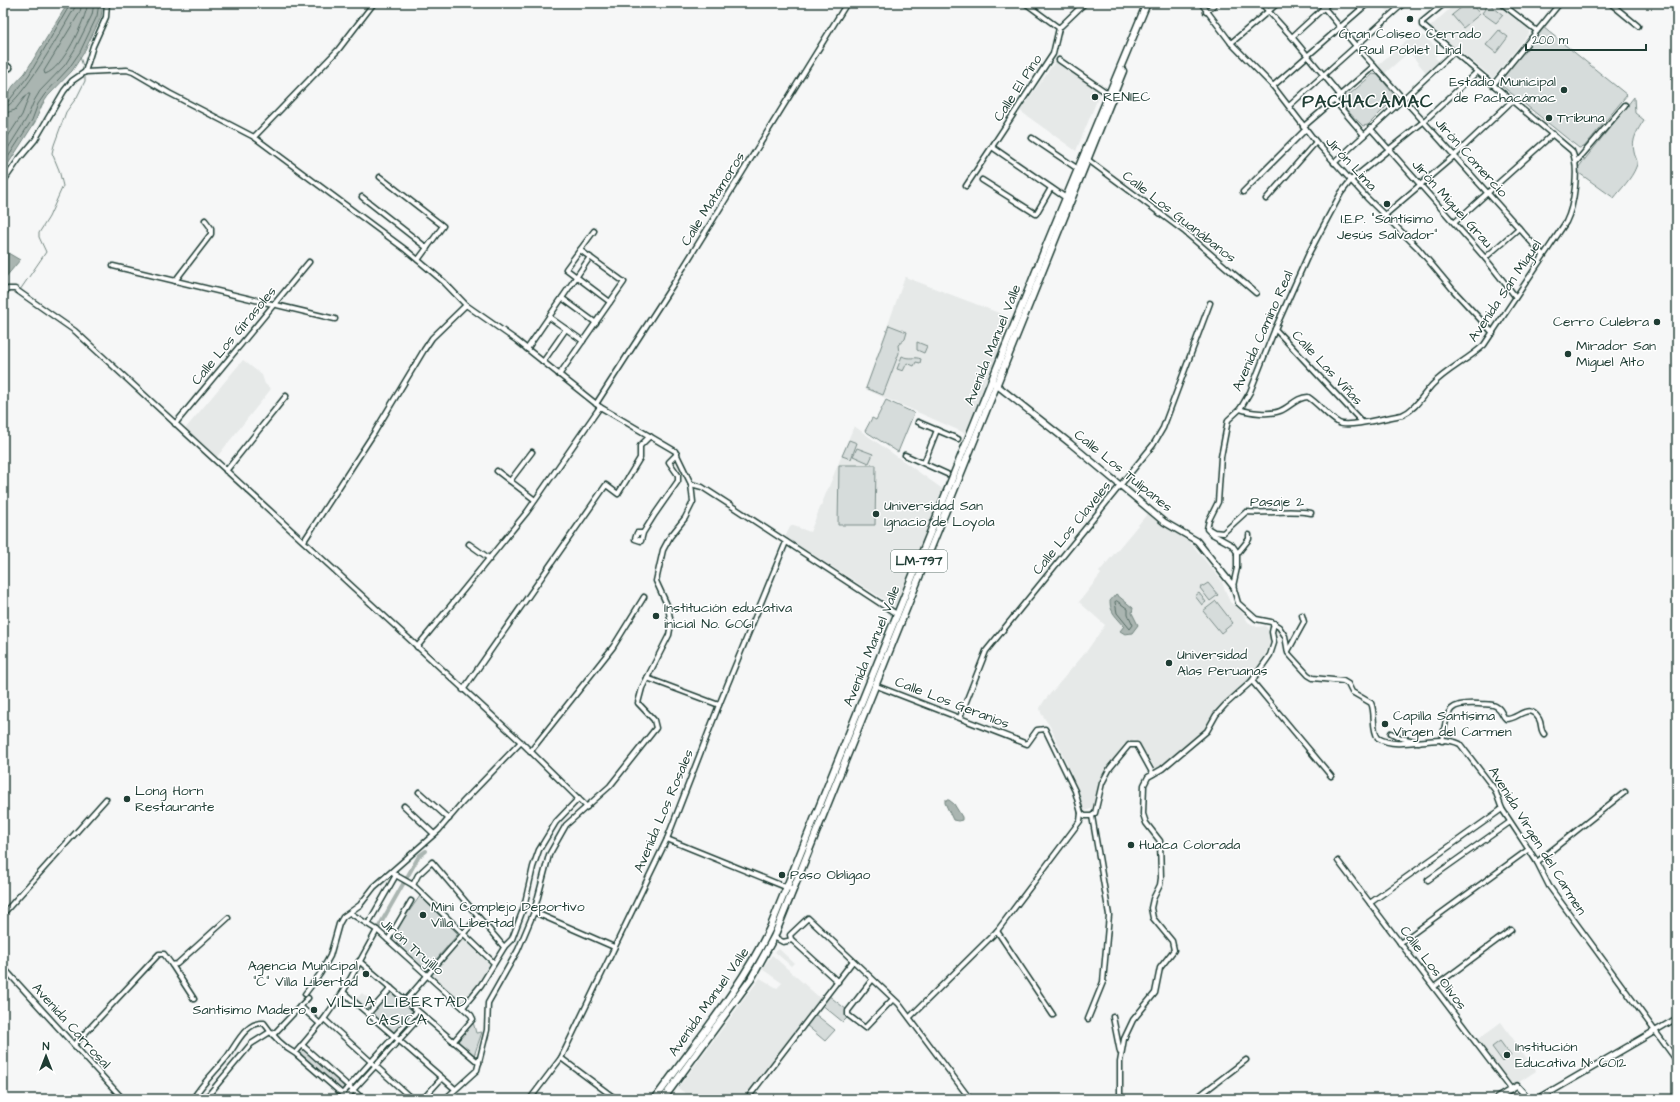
<svg xmlns="http://www.w3.org/2000/svg" width="1680" height="1102" font-family="'Architects Daughter',sans-serif">
<style>
.built{fill:#e6e9e8}
.green{fill:#d6dcdb;stroke:#7a8c88}
.water{fill:#aab5b1;stroke:#72857f}
.lines{fill:none;stroke-linecap:round;stroke-linejoin:round}
.shore{stroke:#576d66;stroke-width:1}
.stream{stroke:#72857f;stroke-width:1}
.canal{stroke:#aab5b1;stroke-width:4}
.minor-casing{stroke:#1f3d34;stroke-width:7}
.tertiary-casing{stroke:#1f3d34;stroke-width:8}
.primary-casing{stroke:#1f3d34;stroke-width:9}
.minor{stroke:#fff;stroke-width:4}
.tertiary{stroke:#fff;stroke-width:5}
.primary{stroke:#fff;stroke-width:6}
.poi-dot{fill:#1f3d34;stroke:#fff;stroke-width:1.5}
.labels{text-anchor:middle;dominant-baseline:central;stroke-width:3;stroke-linejoin:round;paint-order:stroke}
.shield{fill:#fff;stroke:#627771;stroke-width:1}
.shield-label{font-size:13px;font-weight:bold;fill:#1f3d34}
.poi-label{font-size:14px;fill:#1f3d34;stroke:#fff;text-anchor:start}
.street-label{font-size:14px;fill:#1f3d34;stroke:#fff}
.quarter-label{font-size:16px;letter-spacing:1px;fill:#1f3d34;stroke:#fff}
.district-label{font-size:18px;font-weight:bold;letter-spacing:1px;fill:#1f3d34;stroke:#fff}
</style>
<rect width="100%" height="100%" fill="#f6f7f7"/>
<filter id="ink" filterUnits="userSpaceOnUse"><feTurbulence type="fractalNoise" baseFrequency=".025" numOctaves="2"/><feDisplacementMap in="SourceGraphic" scale="8" xChannelSelector="R" yChannelSelector="G"/><feConvolveMatrix kernelMatrix="1 2 1 2 8 2 1 2 1" color-interpolation-filters="sRGB"/></filter>
<g filter="url(#ink)">
<!-- built -->
<g class="built">
<polygon points="1380,3 1397,3 1388,11"/>
<polygon points="1456,3 1494,3 1528,29 1529,33 1493,78 1430,27"/>
<polygon points="1417,31 1441,51 1435,57 1440,63 1428,75 1409,52 1384,74 1378,65"/>
<polygon points="1056,60 1100,93 1076,151 1020,111"/>
<polygon points="905,277 1012,318 967,434 865,389"/>
<polygon points="243,360 262,375 265,384 271,389 216,458 185,429"/>
<polygon points="854,426 944,490 896,607 785,537 791,525 810,532"/>
<polygon points="1148,513 1164,526 1190,542 1221,580 1230,602 1242,612 1248,622 1257,627 1265,626 1268,629 1271,642 1255,674 1212,716 1205,732 1159,768 1155,768 1139,742 1134,740 1124,744 1101,778 1092,808 1086,811 1083,809 1079,791 1051,728 1041,713 1040,708 1044,701 1086,652 1105,625 1079,602 1101,574 1099,572"/>
<polygon points="464,939 490,965 482,981 465,1002 462,1002 432,976 432,973 462,940"/>
<polygon points="779,949 794,963 791,966 775,952"/>
<polygon points="772,955 821,999 745,1099 693,1099 678,1088 760,978 777,988 782,983 762,969"/>
<polygon points="362,993 374,1003 368,1009 356,999"/>
<polygon points="1501,1022 1536,1071 1518,1083 1508,1082 1478,1039"/>
</g>
<!-- green -->
<g class="green">
<polygon points="1467,3 1470,3 1480,14 1463,28 1452,15"/>
<polygon points="1489,4 1503,15 1496,23 1482,13"/>
<polygon points="1543,27 1627,95 1584,147 1579,148 1501,85 1501,79"/>
<polygon points="1499,30 1508,37 1496,53 1486,45"/>
<polygon points="1373,74 1378,75 1395,96 1395,98 1368,125 1363,126 1342,106 1341,102"/>
<path d="M 1634,97 L 1635,113 L 1644,120 C 1638,129 1631,140 1634,152 C 1635,158 1639,161 1636,167 C 1632,178 1621,189 1614,198 L 1579,173 L 1578,168 Z"/>
<polygon points="889,325 907,332 905,339 898,345 899,353 883,395 866,388"/>
<polygon points="917,342 927,346 924,353 917,350"/>
<path d="M 902,356 C 909,360 914,356 921,359 L 920,363 L 916,362 L 914,366 L 907,363 L 903,371 L 897,369 Z"/>
<polygon points="886,400 914,413 898,452 865,431 872,418 876,420"/>
<polygon points="849,440 857,443 851,459 842,456"/>
<polygon points="857,448 873,454 869,463 853,456"/>
<polygon points="839,465 876,465 875,525 838,525"/>
<polygon points="1208,583 1218,595 1210,601 1200,588"/>
<polygon points="1199,593 1206,602 1202,605 1195,596"/>
<polygon points="1216,601 1233,623 1221,633 1203,611"/>
<polygon points="420,896 458,934 426,971 390,938"/>
<polygon points="390,991 413,1011 394,1032 371,1013"/>
<polygon points="828,995 847,1010 849,1016 843,1022 821,1004"/>
<polygon points="815,1014 835,1030 825,1041 806,1025"/>
<polygon points="473,1022 476,1033 482,1032 474,1056 456,1041"/>
<polygon points="1500,1041 1511,1056 1503,1062 1492,1047"/>
<polygon points="302,1049 304,1049 344,1087 341,1090 302,1055 300,1052"/>
</g>
<!-- water -->
<g class="water">
<polygon points="68,3 103,3 101,17 83,54 72,71 48,96 42,105 35,122 3,172 3,102 13,86 25,73"/>
<polygon points="3,250 20,260 5,278 3,278"/>
<path d="M 1116,594 L 1133,608 L 1132,613 L 1138,625 L 1132,633 L 1125,634 L 1120,631 L 1124,626 C 1117,617 1110,613 1110,601 Z"/>
<polygon points="945,800 949,800 954,804 962,817 962,820 958,821 953,820 945,803"/>
</g>
<g class="lines">
<!-- shore -->
<g class="shore">
<path d="M 82,3 L 80,12 L 44,71 L 45,74 C 63,69 85,21 88,3"/>
<polyline points="3,103 8,102 29,75 71,3"/>
<path d="M 3,108 C 19,107 64,26 74,9 L 76,3"/>
<polyline points="3,114 15,110 27,94 30,94 22,115 3,144"/>
<polyline points="3,156 27,118 34,101 40,91 65,65 75,49 92,15 94,3"/>
<polyline points="3,165 32,120 38,104 45,94 69,68 80,52 97,16 99,3"/>
<polygon points="1117,601 1128,609 1128,614 1133,625 1130,629 1117,613 1115,602"/>
</g>
<!-- stream -->
<g class="stream">
<polyline points="80,57 84,69"/>
<polyline points="20,290 46,252 39,237 39,233 49,217 63,186 59,170 52,153 54,145 66,112 77,97 85,81 85,74"/>
</g>
<!-- canal -->
<polyline class="canal" points="377,930 419,856 426,851"/>
<!-- minor casing -->
<g class="minor-casing">
<g id="minor">
<polyline points="1025,3 1059,28"/>
<polyline points="1201,3 1231,43 1273,86 1316,142 1367,198 1418,248 1454,291 1493,333"/>
<polyline points="1261,3 1292,37 1340,95"/>
<polyline points="1320,3 1356,46 1543,255"/>
<polyline points="1501,3 1537,31"/>
<polyline points="1610,3 1638,26"/>
<polyline points="1206,12 1216,3"/>
<polyline points="1292,37 1329,3"/>
<polyline points="1231,43 1278,3"/>
<polyline points="1059,60 1110,95"/>
<polyline points="3,62 10,68"/>
<polyline points="85,72 127,70 133,72 169,93 254,137 406,250 444,282 466,305 516,340 600,407 675,451 691,484 693,502 685,518 670,537 663,550 656,581 668,607 671,624 669,635 642,688 638,703 654,720 656,728 610,786 566,825 549,855 534,912 518,950 488,1003 487,1030 477,1070 445,1099"/>
<path d="M 1477,72 L 1423,122 L 1351,180 L 1341,193 L 1309,253 L 1275,329 L 1250,392 L 1240,409 L 1228,420 L 1221,457 L 1218,502 L 1209,520 L 1207,529 L 1212,534 L 1232,545 L 1237,552 L 1237,568 L 1233,586 L 1238,603 L 1256,619 L 1271,622 L 1279,627 L 1285,636 L 1288,653 L 1308,675 L 1313,678 L 1343,681 L 1348,684 L 1352,692 L 1371,703 C 1376,713 1371,728 1378,738 C 1401,752 1436,732 1460,744 L 1495,790 L 1502,809 L 1537,862 L 1549,886 L 1677,1061"/>
<polyline points="1493,85 1560,3"/>
<polyline points="1273,86 1368,3"/>
<polyline points="1334,100 1364,135"/>
<polyline points="1289,106 1404,3"/>
<polyline points="1303,127 1374,66"/>
<polyline points="1370,128 1485,258 1515,296"/>
<polyline points="254,137 338,50 374,3"/>
<polyline points="1032,138 1078,169"/>
<polyline points="992,147 1066,198"/>
<polyline points="1087,159 1185,232 1256,293"/>
<polyline points="1576,162 1625,105"/>
<polyline points="1334,163 1454,52"/>
<polyline points="380,177 443,226 418,260"/>
<polyline points="982,180 1036,214 1051,188"/>
<polyline points="3,182 19,159 35,140 64,91 72,81 85,72 93,46 106,17 107,3"/>
<polyline points="966,186 1053,54 1059,28 1085,3"/>
<polyline points="1243,192 1306,129"/>
<polyline points="362,197 427,248"/>
<polyline points="1266,199 1316,142"/>
<polyline points="1385,215 1454,156 1512,101"/>
<polyline points="1454,223 1553,134"/>
<polyline points="594,231 566,269 610,302"/>
<polyline points="1485,258 1519,228"/>
<polyline points="113,266 335,319"/>
<polyline points="175,281 211,234 211,228 205,220"/>
<polyline points="3,294 8,289 15,289 75,331 521,742 587,807"/>
<polyline points="562,298 596,323"/>
<polyline points="549,317 583,341"/>
<polyline points="1275,329 1362,422"/>
<polyline points="527,349 590,257"/>
<polyline points="543,362 566,329"/>
<polyline points="559,375 624,282 580,250"/>
<polyline points="596,404 672,286 847,3"/>
<path d="M 1240,409 C 1250,413 1270,415 1280,411 C 1290,407 1297,397 1308,397 C 1319,404 1327,416 1339,423 C 1348,428 1389,417 1402,415 C 1416,409 1422,396 1432,385 C 1447,369 1468,360 1484,345 L 1566,222 C 1574,206 1580,168 1572,151 L 1422,25 L 1422,22 L 1445,3"/>
<polyline points="918,422 958,439"/>
<polyline points="175,424 309,262"/>
<polyline points="905,455 947,474"/>
<polyline points="924,463 937,430"/>
<polyline points="226,471 286,396"/>
<polyline points="497,471 535,500"/>
<polyline points="510,481 532,452"/>
<polyline points="691,484 702,487 730,505 898,615"/>
<path d="M 1209,529 L 1214,532 L 1223,533 L 1246,512 C 1268,514 1289,509 1311,513"/>
<polyline points="643,533 637,533 635,539 641,541 643,533 655,514 678,481 678,475 669,462 677,454"/>
<polyline points="304,541 374,433 424,350 432,338 466,305"/>
<polyline points="469,544 490,559"/>
<polyline points="1237,554 1249,539 1249,535"/>
<polyline points="417,647 527,512 600,407"/>
<polyline points="1288,651 1304,622 1302,615"/>
<polyline points="647,678 719,705"/>
<polyline points="1252,681 1331,776"/>
<polyline points="874,685 1027,744 1037,730 1045,729 1075,791 1081,813 1085,816 1092,816 1095,813 1102,783 1110,768 1129,745 1137,745 1153,774"/>
<polyline points="463,690 606,485 618,494 640,458 640,446 650,436"/>
<polyline points="960,717 986,651 1153,445 1163,428 1210,303"/>
<polyline points="1391,733 1401,738 1419,742"/>
<path d="M 1442,741 C 1448,712 1445,702 1479,704 C 1485,705 1492,703 1497,707 C 1502,710 1502,716 1506,719 C 1518,720 1528,701 1539,719 C 1542,724 1540,730 1544,734"/>
<polyline points="530,752 613,647 644,597"/>
<polyline points="419,792 449,819"/>
<polyline points="404,806 434,834"/>
<polyline points="667,839 793,890"/>
<polyline points="1338,861 1511,1089"/>
<polyline points="1537,862 1625,792"/>
<polyline points="392,873 413,885 494,963"/>
<polyline points="1428,880 1510,822"/>
<polyline points="413,885 418,875 432,862 504,947"/>
<polyline points="1370,903 1502,809"/>
<polyline points="534,912 614,947"/>
<polyline points="350,913 377,930 471,1015 473,1019 453,1042"/>
<polyline points="3,914 106,799"/>
<polyline points="368,924 396,875"/>
<polyline points="997,931 1053,1015"/>
<polyline points="774,937 783,942 792,940 838,982"/>
<polyline points="791,939 790,935 808,918 899,1004 970,1099"/>
<polyline points="388,940 411,901"/>
<polyline points="1400,943 1529,849"/>
<polyline points="359,961 479,1063"/>
<polyline points="172,965 194,999"/>
<polyline points="3,967 123,1099"/>
<polyline points="872,980 848,1011 848,1015 865,1028 893,999"/>
<polyline points="1434,987 1511,930"/>
<polyline points="343,992 455,1089"/>
<polyline points="305,994 320,974 330,956 339,924 343,917 360,905 374,887 439,830 462,803 521,742"/>
<polyline points="405,1001 478,917"/>
<polyline points="300,1006 320,1024"/>
<polyline points="464,1006 481,985 505,946 512,939 524,907 533,867 539,850 556,822 579,798"/>
<polyline points="369,1013 391,988"/>
<polyline points="910,1017 997,931 1080,821 1081,813"/>
<polyline points="1113,1017 1120,1052"/>
<polyline points="324,1019 412,1099"/>
<polyline points="1088,1019 1103,982 1109,915 1092,816"/>
<polyline points="1655,1031 1677,1018"/>
<polyline points="273,1035 308,998"/>
<polyline points="74,1045 159,954 164,954 172,965 177,964 228,918"/>
<polyline points="302,1045 363,1099"/>
<polyline points="297,1051 324,1019 343,992 377,930"/>
<polyline points="561,1058 616,1099"/>
<polyline points="342,1094 417,1011"/>
<polyline points="346,1098 422,1015"/>
<path d="M 193,1099 C 202,1083 216,1071 227,1057 C 236,1045 246,1021 264,1023 C 272,1035 283,1047 296,1054 L 348,1099"/>
<polyline points="205,1099 251,1044 270,1032"/>
<polyline points="423,1099 442,1078"/>
<polyline points="530,1099 561,1058 667,839 719,705 786,542"/>
<polyline points="747,1099 853,961"/>
<polyline points="1120,1099 1120,1062 1124,1039 1133,1020 1155,993 1160,968 1174,950 1172,941 1153,918 1151,908 1153,899 1160,885 1161,878 1160,841 1146,823 1143,814 1144,785 1148,777 1162,769 1207,731 1216,715 1225,705 1252,681 1270,655 1274,643 1272,632 1274,623"/>
<polyline points="1195,1099 1246,1060"/>
</g>
</g>
<!-- tertiary casing -->
<g class="tertiary-casing">
<g id="tertiary">
<polyline points="994,383 1071,444 1164,522 1197,541 1233,586"/>
<polyline points="1496,1099 1517,1086 1529,1099"/>
<polyline points="1538,1099 1655,1031"/>
</g>
</g>
<!-- primary casing -->
<g class="primary-casing">
<g id="primary">
<path d="M 655,1099 C 695,1043 741,989 771,926 L 1049,239 L 1147,3"/>
<polyline points="663,1099 751,979 774,937 1123,71"/>
</g>
</g>
<!-- minor -->
<use href="#minor" class="minor"/>
<!-- tertiary -->
<use href="#tertiary" class="tertiary"/>
<!-- primary -->
<use href="#primary" class="primary"/>
</g>
</g>
<!-- markers -->
<g class="poi-dot">
<circle cx="1410" cy="19" r="4"/>
<circle cx="1564" cy="90" r="4"/>
<circle cx="1095" cy="97" r="4"/>
<circle cx="1549" cy="118" r="4"/>
<circle cx="1387" cy="204" r="4"/>
<circle cx="1657" cy="322" r="4"/>
<circle cx="1568" cy="354" r="4"/>
<circle cx="876" cy="514" r="4"/>
<circle cx="656" cy="616" r="4"/>
<circle cx="1169" cy="663" r="4"/>
<circle cx="1385" cy="724" r="4"/>
<circle cx="127" cy="799" r="4"/>
<circle cx="1131" cy="845" r="4"/>
<circle cx="782" cy="875" r="4"/>
<circle cx="423" cy="915" r="4"/>
<circle cx="366" cy="974" r="4"/>
<circle cx="314" cy="1010" r="4"/>
<circle cx="1507" cy="1055" r="4"/>
</g>
<g class="labels">
<!-- shield labels -->
<rect class="shield" x="891" y="550" width="56" height="22" rx="3"/>
<g class="shield-label">
<text x="919" y="561">LM-797</text>
</g>
<!-- poi labels -->
<g class="poi-label">
<text x="1410" y="34" text-anchor="middle">Gran Coliseo Cerrado<tspan x="1410" dy="16">Paul Poblet Lind</tspan></text>
<text x="1556" y="82" text-anchor="end">Estadio Municipal<tspan x="1556" dy="16">de Pachacámac</tspan></text>
<text x="1103" y="97">RENIEC</text>
<text x="1557" y="118">Tribuna</text>
<text x="1387" y="219" text-anchor="middle">I.E.P. "Santísimo<tspan x="1387" dy="16">Jesús Salvador"</tspan></text>
<text x="1649" y="322" text-anchor="end">Cerro Culebra</text>
<text x="1576" y="346">Mirador San<tspan x="1576" dy="16">Miguel Alto</tspan></text>
<text x="884" y="506">Universidad San<tspan x="884" dy="16">Ignacio de Loyola</tspan></text>
<text x="664" y="608">Institución educativa<tspan x="664" dy="16">inicial No. 6061</tspan></text>
<text x="1177" y="655">Universidad<tspan x="1177" dy="16">Alas Peruanas</tspan></text>
<text x="1393" y="716">Capilla Santísima<tspan x="1393" dy="16">Virgen del Carmen</tspan></text>
<text x="135" y="791">Long Horn<tspan x="135" dy="16">Restaurante</tspan></text>
<text x="1139" y="845">Huaca Colorada</text>
<text x="790" y="875">Paso Obligao</text>
<text x="431" y="907">Mini Complejo Deportivo<tspan x="431" dy="16">Villa Libertad</tspan></text>
<text x="358" y="966" text-anchor="end">Agencia Municipal<tspan x="358" dy="16">"C" Villa Libertad</tspan></text>
<text x="306" y="1010" text-anchor="end">Santísimo Madero</text>
<text x="1515" y="1047">Institución<tspan x="1515" dy="16">Educativa N° 6012</tspan></text>
</g>
<!-- street labels -->
<g class="street-label">
<text transform="translate(1018 88) rotate(-57)">Calle El Pino</text>
<text transform="translate(1471 158) rotate(48)">Jirón Comercio</text>
<text transform="translate(1351 164) rotate(47)">Jirón Lima</text>
<text transform="translate(713 199) rotate(-58)">Calle Matamoros</text>
<text transform="translate(1452 204) rotate(48)">Jirón Miguel Grau</text>
<text transform="translate(1179 217) rotate(38)">Calle Los Guanábanos</text>
<text transform="translate(1505 291) rotate(-56)">Avenida San Miguel</text>
<text transform="translate(1263 331) rotate(-66)">Avenida Camino Real</text>
<text transform="translate(234 336) rotate(-50)">Calle Los Girasoles</text>
<text transform="translate(993 345) rotate(-68)">Avenida Manuel Valle</text>
<text transform="translate(1327 368) rotate(47)">Calle Las Viñas</text>
<text transform="translate(1123 471) rotate(39)">Calle Los Tulipanes</text>
<text x="1277" y="502">Pasaje 2</text>
<text transform="translate(1072 528) rotate(-51)">Calle Los Claveles</text>
<text transform="translate(872 646) rotate(-68)">Avenida Manuel Valle</text>
<text transform="translate(952 703) rotate(21)">Calle Los Geranios</text>
<text transform="translate(664 811) rotate(-67)">Avenida Los Rosales</text>
<text transform="translate(1537 841) rotate(58)">Avenida Virgen del Carmen</text>
<text transform="translate(412 947) rotate(41)">Jirón Trujillo</text>
<text transform="translate(1433 968) rotate(53)">Calle Los Olivos</text>
<text transform="translate(709 1002) rotate(-55)">Avenida Manuel Valle</text>
<text transform="translate(71 1026) rotate(48)">Avenida Carrosal</text>
</g>
<!-- quarter labels -->
<g class="quarter-label">
<text x="397" y="1002">VILLA LIBERTAD<tspan x="397" dy="18">CASICA</tspan></text>
</g>
<!-- district labels -->
<g class="district-label">
<text x="1368" y="101">PACHACÁMAC</text>
</g>
</g>
<!-- margin -->
<rect width="1680" height="1102" fill="none" stroke="#fff" stroke-width="16"/>
<rect x="8" y="8" width="1664" height="1086" fill="none" stroke="#1f3d34" stroke-width="1.5" filter="url(#ink)"/>
<!-- north arrow -->
<g transform="translate(46 1056)" stroke="#ffffff" stroke-width="3" paint-order="stroke">
<path d="M0-3L7 15L0 10L-7 15Z" fill="#1f3d34"/>
<text y="-6" font-size="11" font-weight="bold" text-anchor="middle" fill="#1f3d34">N</text>
</g>
<!-- scale -->
<path d="M1526 44v6h120v-6" fill="none" stroke="#1f3d34" stroke-width="2"/>
<text x="1532" y="44" font-size="12" fill="#1f3d34" stroke="#ffffff" stroke-width="3" paint-order="stroke">200 m</text>
</svg>
